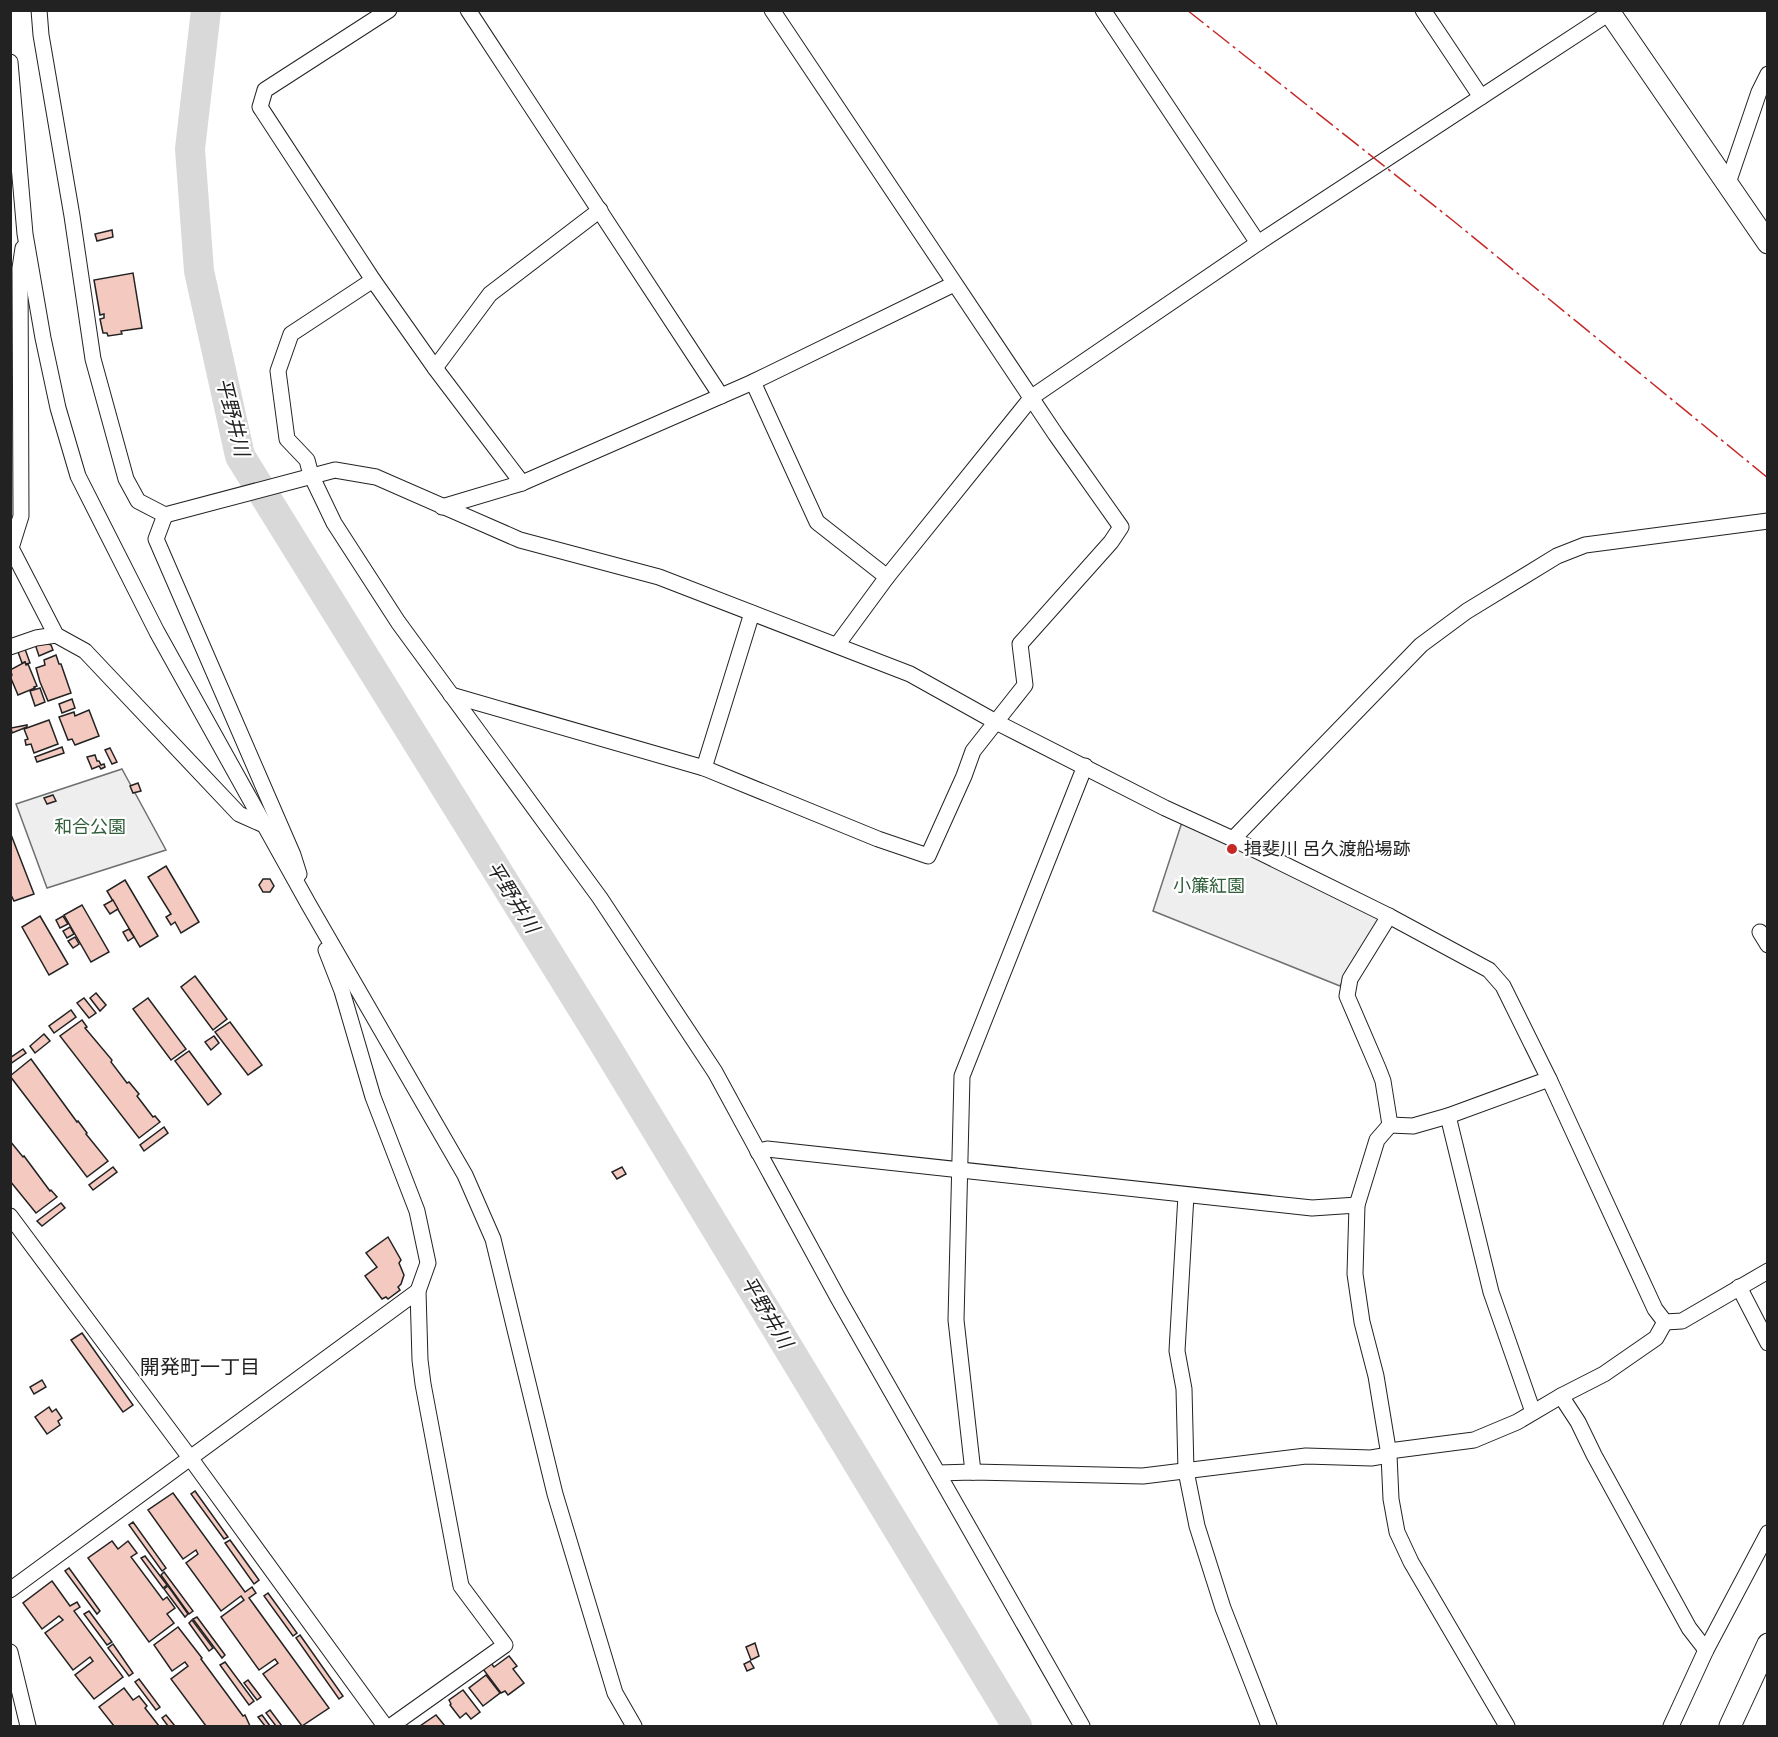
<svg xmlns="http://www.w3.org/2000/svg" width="1778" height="1737" font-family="Rubik,'Noto Sans JP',sans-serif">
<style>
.green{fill:#eee;stroke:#6f6f6f;stroke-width:1.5}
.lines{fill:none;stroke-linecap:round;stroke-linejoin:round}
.river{stroke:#d9d9d9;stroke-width:30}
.building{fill:#f3c9c0;stroke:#222;stroke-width:1.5}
.street-casing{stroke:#222;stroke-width:17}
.secondary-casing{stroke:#222;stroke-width:23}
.street{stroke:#fff;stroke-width:15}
.secondary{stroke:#fff;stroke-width:21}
.power{stroke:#c62828;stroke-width:1.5;stroke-dasharray:21 4.5 3 4.5;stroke-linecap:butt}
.poi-dot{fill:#c62828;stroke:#fff;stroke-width:2}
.labels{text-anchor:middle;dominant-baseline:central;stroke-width:4.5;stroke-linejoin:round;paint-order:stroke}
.park-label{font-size:18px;fill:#2f5e38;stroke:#fff}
.poi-label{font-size:18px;fill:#222;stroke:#fff;text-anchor:start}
.water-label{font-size:20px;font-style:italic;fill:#222;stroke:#fff}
.neighbourhood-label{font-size:20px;fill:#222;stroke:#fff}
</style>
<rect width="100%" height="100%" fill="#fff"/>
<!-- green -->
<g class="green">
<polygon points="122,769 166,850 47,888 16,804"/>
<polygon points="1182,822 1381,917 1340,986 1153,911"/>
</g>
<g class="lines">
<!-- river -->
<polyline class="river" points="206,10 190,149 199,271 240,456 602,1040 1017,1726"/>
</g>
<!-- building -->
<g class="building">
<polygon points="112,230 113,237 97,241 95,234"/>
<polygon points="133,273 142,328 121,331 122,334 108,336 107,333 103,333 100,319 104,318 104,314 100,315 94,280"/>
<polygon points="43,641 51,645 53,650 39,656 35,644"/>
<polygon points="25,649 30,663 26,664 25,662 22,663 18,652"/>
<polygon points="56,655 59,664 61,664 71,693 48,701 40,682 36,668 45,665 44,660"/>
<polygon points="25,662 26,665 28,664 37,686 34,687 35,688 18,695 10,676 12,675 10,670"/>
<polygon points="40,688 45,702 35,706 30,691"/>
<polygon points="72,699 75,708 62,713 59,704"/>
<polygon points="89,710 99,736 75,745 72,739 68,740 59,717 74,712 75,716"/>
<polygon points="49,720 58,744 34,753 31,744 26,745 25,740 28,739 24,729"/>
<polygon points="27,725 27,727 12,733 11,728"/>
<polygon points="62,747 64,753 37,762 35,757"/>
<polygon points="110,748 117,762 112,764 105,750"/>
<polygon points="95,755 97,761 99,761 101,765 104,764 105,767 101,769 99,766 92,769 87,757"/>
<polygon points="138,783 141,791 133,793 130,786"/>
<polygon points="53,795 56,801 47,804 44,798"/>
<polygon points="10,832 34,894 14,901 10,893"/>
<polygon points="166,866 199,922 181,933 175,922 171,925 166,917 171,914 148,877"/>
<polygon points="263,879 270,879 274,886 270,892 263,892 259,885"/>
<polygon points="125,880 158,936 140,947 107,891"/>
<polygon points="113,900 118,909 110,914 104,905"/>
<polygon points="82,905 109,952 91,962 64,915"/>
<polygon points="40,916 68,964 49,975 22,927"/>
<polygon points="63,916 68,924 60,928 56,920"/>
<polygon points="70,927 74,934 67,938 63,931"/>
<polygon points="129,929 134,937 128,941 123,932"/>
<polygon points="75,937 79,944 73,948 68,941"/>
<polygon points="195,976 227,1019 213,1030 181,987"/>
<polygon points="96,993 106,1005 100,1011 90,998"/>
<polygon points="84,998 96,1013 89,1018 77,1003"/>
<polygon points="148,998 186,1049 171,1060 133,1009"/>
<polygon points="71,1010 76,1017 54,1033 49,1026"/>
<polygon points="82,1020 87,1027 85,1028 112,1060 111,1062 127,1083 129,1082 139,1094 137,1096 153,1117 155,1116 160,1122 139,1138 60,1036"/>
<polygon points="230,1022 262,1065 248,1075 215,1032"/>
<polygon points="44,1034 50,1041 35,1053 30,1046"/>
<polygon points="214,1036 219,1043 211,1050 205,1042"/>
<polygon points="23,1049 26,1053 10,1064 10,1058"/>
<polygon points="189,1051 221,1094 208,1105 175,1061"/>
<polygon points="31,1059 77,1122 78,1121 87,1133 86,1134 108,1161 87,1177 10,1076"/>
<polygon points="164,1127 168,1133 144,1151 140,1145"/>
<polygon points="10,1141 23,1157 24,1156 50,1191 51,1190 57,1197 36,1213 10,1181"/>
<polygon points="113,1167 117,1172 93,1190 89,1185"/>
<polygon points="622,1167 626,1174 617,1179 612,1172"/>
<polygon points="61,1203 65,1208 42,1226 37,1221"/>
<polygon points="388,1237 401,1260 399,1263 404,1275 401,1284 398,1287 400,1290 388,1299 386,1297 382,1299 365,1276 377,1267 366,1253"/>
<polygon points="82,1333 133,1405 123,1412 71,1340"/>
<polygon points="42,1380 46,1387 34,1394 30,1387"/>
<polygon points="49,1407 52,1412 56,1409 62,1418 58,1421 60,1425 47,1434 35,1417"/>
<polygon points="195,1491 228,1537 224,1539 191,1494"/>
<polygon points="173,1493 245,1592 252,1587 256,1593 249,1598 329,1708 302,1726 263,1674 278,1663 275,1659 259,1670 221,1617 244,1600 241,1596 221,1611 186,1563 198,1554 196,1550 183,1559 148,1510"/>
<polygon points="133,1522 166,1568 162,1571 129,1525"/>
<polygon points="230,1540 259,1580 254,1584 225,1543"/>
<polygon points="112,1541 118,1549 128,1541 137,1553 131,1557 163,1600 167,1597 175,1608 167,1614 174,1623 149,1642 88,1558"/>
<polygon points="145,1556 167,1585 163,1588 141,1558"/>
<polygon points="69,1568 100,1611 97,1614 65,1571"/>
<polygon points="164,1572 193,1611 189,1614 161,1575"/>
<polygon points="52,1581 70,1606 77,1602 80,1607 74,1611 123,1677 94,1699 75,1675 93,1661 90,1657 73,1670 45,1633 63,1620 59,1616 42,1629 23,1603"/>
<polygon points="168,1586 188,1614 185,1617 164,1589"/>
<polygon points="268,1593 297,1633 293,1636 264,1596"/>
<polygon points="89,1611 112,1642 107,1645 84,1614"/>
<polygon points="197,1617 225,1655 222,1658 193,1619"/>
<polygon points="192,1620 213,1648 209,1651 189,1623"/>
<polygon points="178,1627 202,1658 201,1659 243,1716 245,1715 250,1726 206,1726 171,1679 188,1666 185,1662 172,1671 154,1645"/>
<polygon points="300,1635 343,1696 339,1699 296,1638"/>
<polygon points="755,1643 759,1656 751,1660 746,1647"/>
<polygon points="113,1644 133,1673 129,1676 108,1648"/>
<polygon points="509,1656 517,1666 513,1669 524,1683 508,1695 505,1691 501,1693 483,1669 491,1663 494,1667"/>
<polygon points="750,1661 754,1668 747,1671 744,1664"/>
<polygon points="225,1662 254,1701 249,1705 220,1665"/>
<polygon points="486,1675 500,1693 483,1706 469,1688"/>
<polygon points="139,1679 160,1707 156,1710 135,1682"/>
<polygon points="248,1680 261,1697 257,1700 244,1683"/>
<polygon points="124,1688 133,1700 139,1696 147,1706 145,1708 159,1726 114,1726 99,1707"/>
<polygon points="463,1690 480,1712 471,1719 466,1713 460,1718 450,1705 451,1704 449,1700"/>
<polygon points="270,1710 282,1726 276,1726 266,1713"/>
<polygon points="166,1715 175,1726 168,1726 162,1718"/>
<polygon points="262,1715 270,1726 265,1726 258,1717"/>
<polygon points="436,1715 445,1726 420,1726"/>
</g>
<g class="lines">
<!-- street casing -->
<g class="street-casing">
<g id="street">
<polyline points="39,10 41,35 72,216 93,359 126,479 138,501 165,515 335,470 376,477 520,540 659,577 910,674 996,722 1165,808 1233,839 1389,916 1489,970 1503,986 1549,1079 1655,1309 1665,1322"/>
<polyline points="389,10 265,90 260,107 373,280 435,368 522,483"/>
<polyline points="468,10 721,396"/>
<polyline points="1103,10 1258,243"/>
<polyline points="1423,10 1481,97"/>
<polyline points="10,62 25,234 43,338 58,408 78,476 157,632 309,905 465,1175 493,1239 555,1494 615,1693 634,1726"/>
<polyline points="1727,186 1759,92 1768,74"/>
<polyline points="23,248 20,268 21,516 11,548 56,635 85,651 239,814 264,825"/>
<polyline points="373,280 291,334 278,371 287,439 307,460 311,475 334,523 398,622 600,898 715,1072 838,1298 1082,1726"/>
<polyline points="435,368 490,294 600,210"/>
<polyline points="753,382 817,522 887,577"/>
<polyline points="442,507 522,483 753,382 954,284"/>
<polyline points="165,515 156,539 293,855 299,874"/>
<polyline points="837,645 887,577 1032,397 1258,243 1614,10"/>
<polyline points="10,647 36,638 56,635"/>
<polyline points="451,695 704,768 878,839 928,856 964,776 973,751 1025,685 1020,644 1111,542 1121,527 1056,435 772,10"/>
<polyline points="704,768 752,613"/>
<polyline points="1233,839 1421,645 1467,611 1557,556 1585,545 1768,521"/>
<polyline points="1389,916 1350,979 1347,996 1378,1068 1383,1081 1390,1125 1377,1140 1357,1205 1355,1274 1362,1322 1376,1376 1389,1455 1391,1499 1397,1532 1411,1562 1507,1726"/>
<polyline points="1760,932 1768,945"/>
<polyline points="326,950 342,991 373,1097 417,1211 428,1263 418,1291 420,1360 423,1384 461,1586 505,1645 391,1726"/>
<polyline points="1448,1116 1491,1292 1533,1412"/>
<polyline points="1390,1125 1413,1126 1448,1116 1549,1079"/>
<polyline points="758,1152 767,1149 1312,1208 1357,1205"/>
<polyline points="1186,1195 1177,1351 1184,1389 1186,1471 1197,1526 1223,1608 1269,1726"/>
<polyline points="10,1216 191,1459 385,1726"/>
<polyline points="1739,1287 1768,1343"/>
<polyline points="1665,1322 1682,1321 1768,1271"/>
<polyline points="1561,1396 1578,1422 1594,1455 1689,1628 1706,1650"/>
<polyline points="1389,1451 1474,1440 1517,1422 1561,1396 1604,1374 1656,1338 1665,1322"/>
<polyline points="973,1472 956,1320 962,1076 1085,766"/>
<polyline points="938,1473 973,1472 1143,1476 1306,1456 1371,1458 1389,1455"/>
<polyline points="10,1590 418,1291"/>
<polyline points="10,1652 28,1726"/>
<polyline points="1671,1726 1706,1650 1768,1533"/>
</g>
</g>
<!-- secondary casing -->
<g class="secondary-casing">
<g id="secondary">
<polyline points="1608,10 1768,243"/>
<polyline points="1730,1726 1768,1644"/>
</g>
</g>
<!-- street -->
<use href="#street" class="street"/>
<!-- secondary -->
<use href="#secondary" class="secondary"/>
<!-- power -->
<polyline class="power" points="1187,10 1451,219 1768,478"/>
</g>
<!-- markers -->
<circle class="poi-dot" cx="1232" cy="849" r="6"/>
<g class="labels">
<!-- park labels -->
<g class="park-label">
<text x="90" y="827">和合公園</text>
<text x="1209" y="886">小簾紅園</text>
</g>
<!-- poi labels -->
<g class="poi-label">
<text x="1244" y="849">揖斐川 呂久渡船場跡</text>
</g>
<!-- water labels -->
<g class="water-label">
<text transform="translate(233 417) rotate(76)">平野井川</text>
<text transform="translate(513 897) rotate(58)">平野井川</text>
<text transform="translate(767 1312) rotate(59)">平野井川</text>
</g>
<!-- neighbourhood labels -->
<g class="neighbourhood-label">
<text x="200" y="1367">開発町一丁目</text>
</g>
</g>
<!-- border -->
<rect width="1778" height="1737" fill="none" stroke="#222222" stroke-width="24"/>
</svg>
